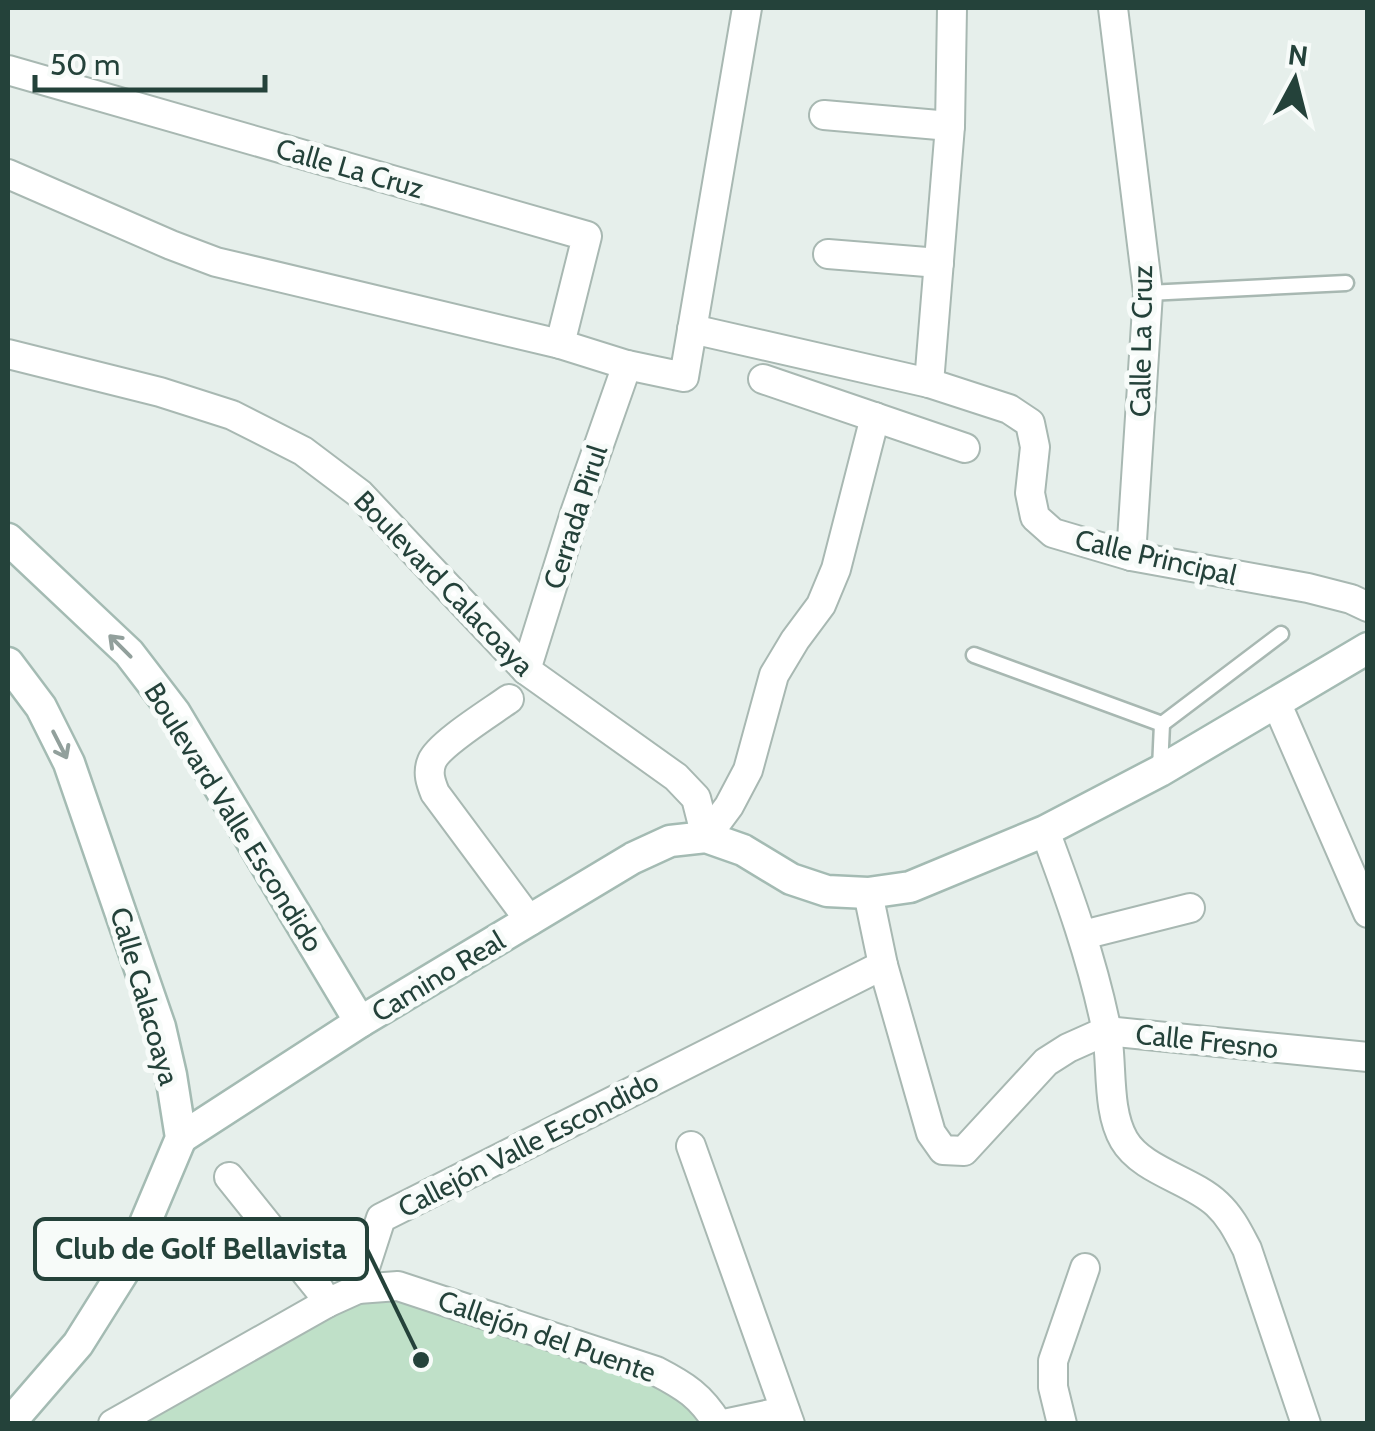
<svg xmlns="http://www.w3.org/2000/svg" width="1375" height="1431" font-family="Cabin,sans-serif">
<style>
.green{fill:#bfe0c8}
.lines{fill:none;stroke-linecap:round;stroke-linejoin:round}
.lane-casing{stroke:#a8b8b2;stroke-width:19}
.street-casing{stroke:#a8b8b2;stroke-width:32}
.secondary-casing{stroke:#a4bbb3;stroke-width:35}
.lane{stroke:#fff;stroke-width:14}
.street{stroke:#fff;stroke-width:28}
.secondary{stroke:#fff;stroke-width:30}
.oneway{stroke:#92a09c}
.labels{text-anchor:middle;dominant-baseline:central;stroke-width:10;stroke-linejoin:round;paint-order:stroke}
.street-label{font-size:28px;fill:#24423a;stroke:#f7fbf9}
.leader{fill:none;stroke:#24423a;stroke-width:4}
.callout-dot{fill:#24423a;stroke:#f7fbf9;stroke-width:4}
.callout{fill:#f7fbf9;stroke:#24423a;stroke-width:4}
.callout-label{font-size:30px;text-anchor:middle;font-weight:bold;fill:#24423a}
</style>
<rect width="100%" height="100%" fill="#e6efeb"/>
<!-- green -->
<polygon class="green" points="358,1289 562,1341 651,1380 695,1407 704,1424 128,1424"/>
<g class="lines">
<!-- lane casing -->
<g class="lane-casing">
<g id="lane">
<polyline points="1148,293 1346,283"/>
<polyline points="974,655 1162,724 1281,634"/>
<polyline points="1160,769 1162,724"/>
</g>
</g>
<!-- street casing -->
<g class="street-casing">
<g id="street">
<polyline points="1113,8 1148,293 1131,556"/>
<polyline points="8,70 587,236 560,344"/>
<polyline points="824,115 950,126"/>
<polyline points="8,174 171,245 216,262 560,344 627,365 684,377 747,8"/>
<polyline points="828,254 939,263"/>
<polyline points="692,329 929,383 1009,409 1030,423 1035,447 1030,493 1035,517 1053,533 1131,556 1308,588 1351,599 1368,607"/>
<polyline points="8,354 160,392 232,415 303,451 360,494 526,670 676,777 696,798 706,837"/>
<polyline points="763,379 965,448"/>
<polyline points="929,383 950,126 952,8"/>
<polyline points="526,670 575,513 627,365"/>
<path d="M 509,699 C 491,712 439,744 432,761 C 427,773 431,783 435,793 L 530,921"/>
<polyline points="1276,702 1368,913"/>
<path d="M 1045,831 C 1069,895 1092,959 1106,1027 C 1113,1062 1106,1109 1124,1140 C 1142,1171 1192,1180 1217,1204 C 1231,1217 1238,1232 1247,1249 L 1306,1424"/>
<polyline points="706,837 729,806 748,770 774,675 795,640 821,605 836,569 875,417"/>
<polyline points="868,893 883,965 931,1133 943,1150 964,1151 1046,1062 1068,1048 1106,1031 1368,1057"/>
<polyline points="1083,935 1190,908"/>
<polyline points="691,1146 790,1424"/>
<polyline points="229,1177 319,1289 327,1303"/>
<polyline points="358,1289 381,1218 883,965"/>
<path d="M 113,1424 L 327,1303 L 358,1289 L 398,1286 L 656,1371 C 685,1386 701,1396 718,1424"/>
<polyline points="724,1424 785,1411"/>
<polyline points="1062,1424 1053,1387 1053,1361 1085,1268"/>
</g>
</g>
<!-- secondary casing -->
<g class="secondary-casing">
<g id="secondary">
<polyline points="8,539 129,653 175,713 360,1022"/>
<polyline points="8,663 41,707 69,763 160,1027 171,1075 181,1138 127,1266 78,1344 21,1410 8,1422"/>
<polyline points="181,1138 360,1022 633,858 670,841 706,837 743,850 791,879 827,891 868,893 910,887 1045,831 1160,771 1368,648"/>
</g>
</g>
<!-- lane -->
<use href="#lane" class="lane"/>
<!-- street -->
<use href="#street" class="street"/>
<!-- secondary -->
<use href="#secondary" class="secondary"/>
</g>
<!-- one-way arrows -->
<defs><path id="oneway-shaft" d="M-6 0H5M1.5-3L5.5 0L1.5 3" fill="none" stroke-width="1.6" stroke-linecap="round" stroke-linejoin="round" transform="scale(2.5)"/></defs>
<g class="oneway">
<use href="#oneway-shaft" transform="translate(120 646) rotate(-135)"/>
<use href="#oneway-shaft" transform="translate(60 745) rotate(63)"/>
</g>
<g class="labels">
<!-- street labels -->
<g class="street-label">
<text transform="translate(350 168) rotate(16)">Calle La Cruz</text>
<text transform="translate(1141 341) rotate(-89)">Calle La Cruz</text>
<text transform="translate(575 517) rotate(-72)">Cerrada Pirul</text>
<text transform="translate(1156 557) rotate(13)">Calle Principal</text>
<text transform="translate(444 583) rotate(46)">Boulevard Calacoaya</text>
<text transform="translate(234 817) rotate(58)">Boulevard Valle Escondido</text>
<text transform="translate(438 976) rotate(-31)">Camino Real</text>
<text transform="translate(145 996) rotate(74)">Calle Calacoaya</text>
<text transform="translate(1207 1041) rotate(6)">Calle Fresno</text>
<text transform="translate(528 1144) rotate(-27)">Callejón Valle Escondido</text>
<text transform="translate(547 1336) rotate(19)">Callejón del Puente</text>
</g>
</g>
<!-- callouts -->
<path class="leader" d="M421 1360L367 1249"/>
<circle class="callout-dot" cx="421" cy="1360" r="10"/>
<rect class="callout" x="35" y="1219" width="332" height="60" rx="10"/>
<g class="callout-label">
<text x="201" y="1259">Club de Golf Bellavista</text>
</g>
<!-- border -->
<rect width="1375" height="1431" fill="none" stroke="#24423a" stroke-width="20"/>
<!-- north arrow -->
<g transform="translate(1295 80) rotate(7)" stroke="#f7fbf9" stroke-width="8" paint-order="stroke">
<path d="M0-8L18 38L0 25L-18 38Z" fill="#24423a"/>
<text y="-15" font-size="28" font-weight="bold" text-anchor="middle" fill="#24423a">N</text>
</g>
<!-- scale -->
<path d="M35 75v15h230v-15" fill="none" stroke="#24423a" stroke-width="5"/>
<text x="50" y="75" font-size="30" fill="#24423a" stroke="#f7fbf9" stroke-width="8" paint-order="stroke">50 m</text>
</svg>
